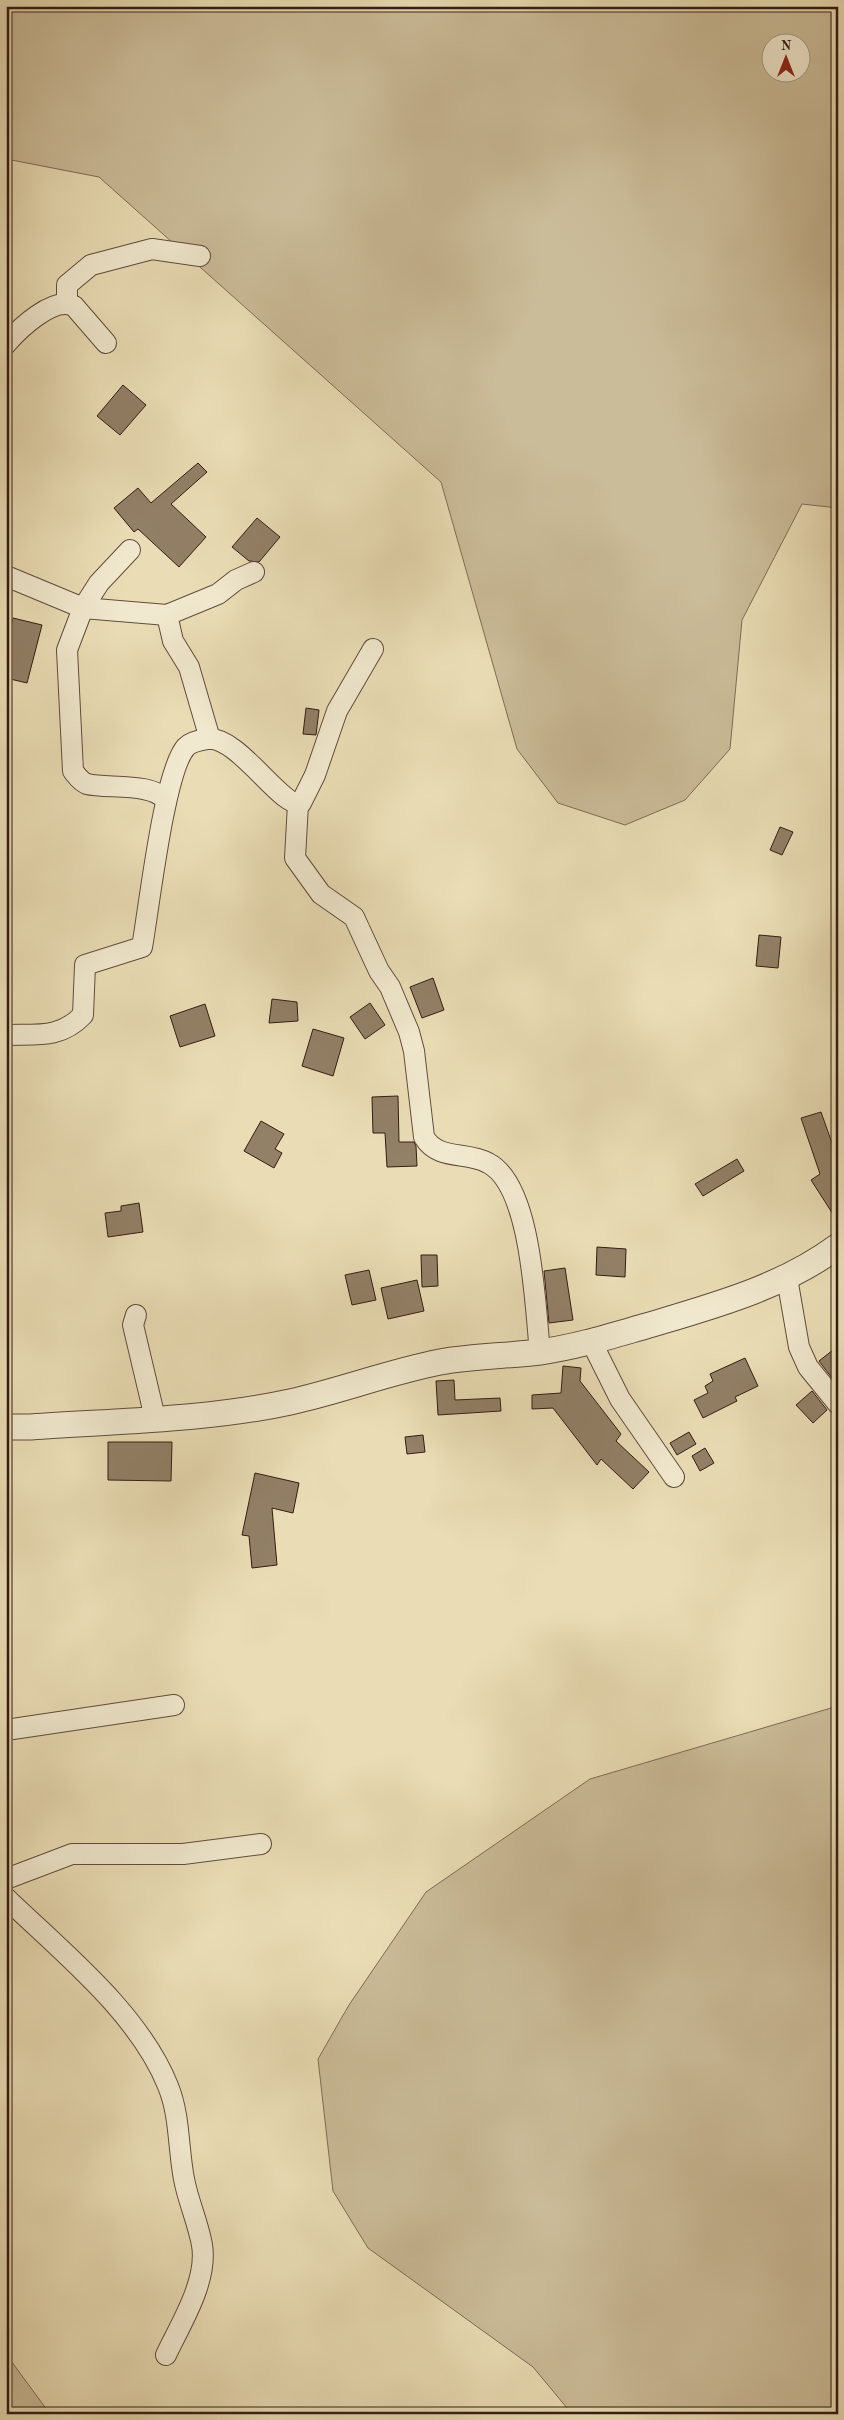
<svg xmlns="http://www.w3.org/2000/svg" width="844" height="2420" font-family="'Old Standard TT',serif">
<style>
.green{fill:#cbbc99;stroke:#7f6c56;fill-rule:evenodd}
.building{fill:#928067;stroke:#331c13}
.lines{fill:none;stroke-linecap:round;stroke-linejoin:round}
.minor-casing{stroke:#614c3c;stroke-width:22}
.tertiary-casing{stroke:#614c3c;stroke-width:27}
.minor{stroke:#f1e9cf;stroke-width:20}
.tertiary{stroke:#f1e9cf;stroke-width:25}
</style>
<rect width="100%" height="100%" fill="#eaddb5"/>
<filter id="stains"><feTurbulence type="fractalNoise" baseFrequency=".004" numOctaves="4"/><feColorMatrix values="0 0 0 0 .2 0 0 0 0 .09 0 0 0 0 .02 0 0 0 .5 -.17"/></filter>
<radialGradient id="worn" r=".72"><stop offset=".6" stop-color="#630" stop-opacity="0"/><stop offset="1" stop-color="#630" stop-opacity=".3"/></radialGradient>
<!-- green -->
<g class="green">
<path d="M 6,6 L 838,6 L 838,508 L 802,504 L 742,620 L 730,749 L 685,800 L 625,825 L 558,803 L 517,749 L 441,482 L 99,177 L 6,159 ZM 772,42 L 802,42 L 802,72 L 772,72 Z"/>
<polygon points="838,1706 838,2414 572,2414 533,2367 368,2248 333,2191 318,2059 349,2005 426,1892 590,1779"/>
<polygon points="6,2354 50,2414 6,2414"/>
</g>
<!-- building -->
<g class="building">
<polygon points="123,385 146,405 120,435 97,416"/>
<polygon points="198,463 207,472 171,504 206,537 179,567 138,529 134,532 114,508 138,488 151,503"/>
<polygon points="257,518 280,537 259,562 249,561 232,547"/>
<polygon points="13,618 42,625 27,683 6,678 6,644"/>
<polygon points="306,708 319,710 316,735 303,734"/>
<polygon points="780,827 793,832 782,855 770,850"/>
<polygon points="759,935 781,937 778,968 756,966"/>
<polygon points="433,978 444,1010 422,1018 410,987"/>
<polygon points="272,999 297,1002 298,1021 269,1023"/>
<polygon points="370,1003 385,1025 365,1039 350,1017"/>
<polygon points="205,1004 215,1036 180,1047 170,1016"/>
<polygon points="313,1029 344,1038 333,1076 302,1066"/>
<polygon points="398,1096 399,1142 414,1142 416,1146 417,1166 387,1167 385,1133 373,1133 372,1097"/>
<polygon points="821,1112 838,1160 838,1222 811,1180 820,1174 801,1118"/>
<polygon points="261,1121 284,1134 275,1149 282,1153 274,1168 244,1151"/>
<polygon points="737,1159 744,1171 703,1196 695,1184"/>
<polygon points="139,1203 143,1232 108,1237 105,1213 121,1211 121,1206"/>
<polygon points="597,1247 626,1249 625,1277 596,1275"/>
<polygon points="421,1255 437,1255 438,1286 422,1287"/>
<polygon points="565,1268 573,1320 549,1323 544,1271"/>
<polygon points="369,1270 376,1300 352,1305 345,1275"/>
<polygon points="417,1280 424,1311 388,1319 381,1288"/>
<polygon points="838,1346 838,1374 832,1378 819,1361"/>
<polygon points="745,1358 758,1386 735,1397 737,1401 703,1418 694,1400 708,1393 705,1386 713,1381 710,1374"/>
<polygon points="563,1366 581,1368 580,1381 621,1434 616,1441 649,1472 633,1489 601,1459 597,1465 553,1408 532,1409 532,1395 561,1393"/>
<polygon points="454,1380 455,1400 500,1398 501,1411 438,1415 436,1381"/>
<polygon points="812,1391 827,1410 813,1423 796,1405"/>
<polygon points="689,1432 696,1444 677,1455 670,1443"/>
<polygon points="423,1435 425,1452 407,1454 405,1437"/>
<polygon points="108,1442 172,1442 171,1481 108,1480"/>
<polygon points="705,1448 714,1463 700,1471 692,1456"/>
<polygon points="255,1473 299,1483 293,1513 272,1508 277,1565 252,1568 249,1536 242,1535"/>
</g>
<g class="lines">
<!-- minor casing -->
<g class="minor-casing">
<g id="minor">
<polyline points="67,303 67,285 91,265 152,249 200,256"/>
<path d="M 6,344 C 19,329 53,296 74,306 L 106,343"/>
<path d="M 130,550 L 99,583 L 83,608 L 67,650 L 73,771 C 77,776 81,782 87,784 C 107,789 154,782 166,801"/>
<polyline points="6,576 83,608 167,615 218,594 236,580 254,572"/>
<polyline points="167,615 173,641 189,667 210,739"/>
<path d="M 298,804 L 295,858 L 321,894 L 354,917 L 379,971 L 390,987 L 409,1032 L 414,1051 L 424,1137 C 438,1161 466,1151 488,1163 C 532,1185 535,1307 540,1352"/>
<path d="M 6,1035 C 37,1034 60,1039 83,1015 L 85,965 L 142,947 C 149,909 164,771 186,747 C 191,742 200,740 207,739 C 238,735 281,808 301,803 L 315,775 L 337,711 L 373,649"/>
<polyline points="787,1278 799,1347 808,1367 838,1404"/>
<polyline points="136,1315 133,1325 155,1418"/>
<polyline points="591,1341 620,1399 674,1477"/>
<polyline points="6,1730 174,1705"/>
<polyline points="6,1879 72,1854 183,1854 261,1844"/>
<path d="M 6,1898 C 62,1952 139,2013 168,2086 C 180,2115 178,2148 184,2179 C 188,2201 198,2222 202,2245 C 208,2281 181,2323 166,2355"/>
</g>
</g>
<!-- tertiary casing -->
<g class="tertiary-casing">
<path id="tertiary" d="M 6,1427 L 31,1427 C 115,1421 208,1420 290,1402 C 340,1391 389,1372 440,1362 C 473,1356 507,1356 540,1352 C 576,1347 611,1336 646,1326 C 713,1306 781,1288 838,1246"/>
</g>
<!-- minor -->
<use href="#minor" class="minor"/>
<!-- tertiary -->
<use href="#tertiary" class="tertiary"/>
</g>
<!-- margin -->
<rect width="844" height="2420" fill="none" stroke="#eaddb5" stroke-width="25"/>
<rect x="8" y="8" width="829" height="2405" fill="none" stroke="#331c13" stroke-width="2.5"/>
<rect x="12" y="12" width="819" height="2395" fill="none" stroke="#331c13"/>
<!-- north arrow -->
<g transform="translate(786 58)"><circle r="24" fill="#f1e9cf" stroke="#a59784"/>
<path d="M0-4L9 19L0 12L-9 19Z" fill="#8f2418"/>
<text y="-8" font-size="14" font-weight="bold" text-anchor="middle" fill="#331c13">N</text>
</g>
<rect width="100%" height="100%" filter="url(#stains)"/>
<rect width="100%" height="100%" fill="url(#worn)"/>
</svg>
